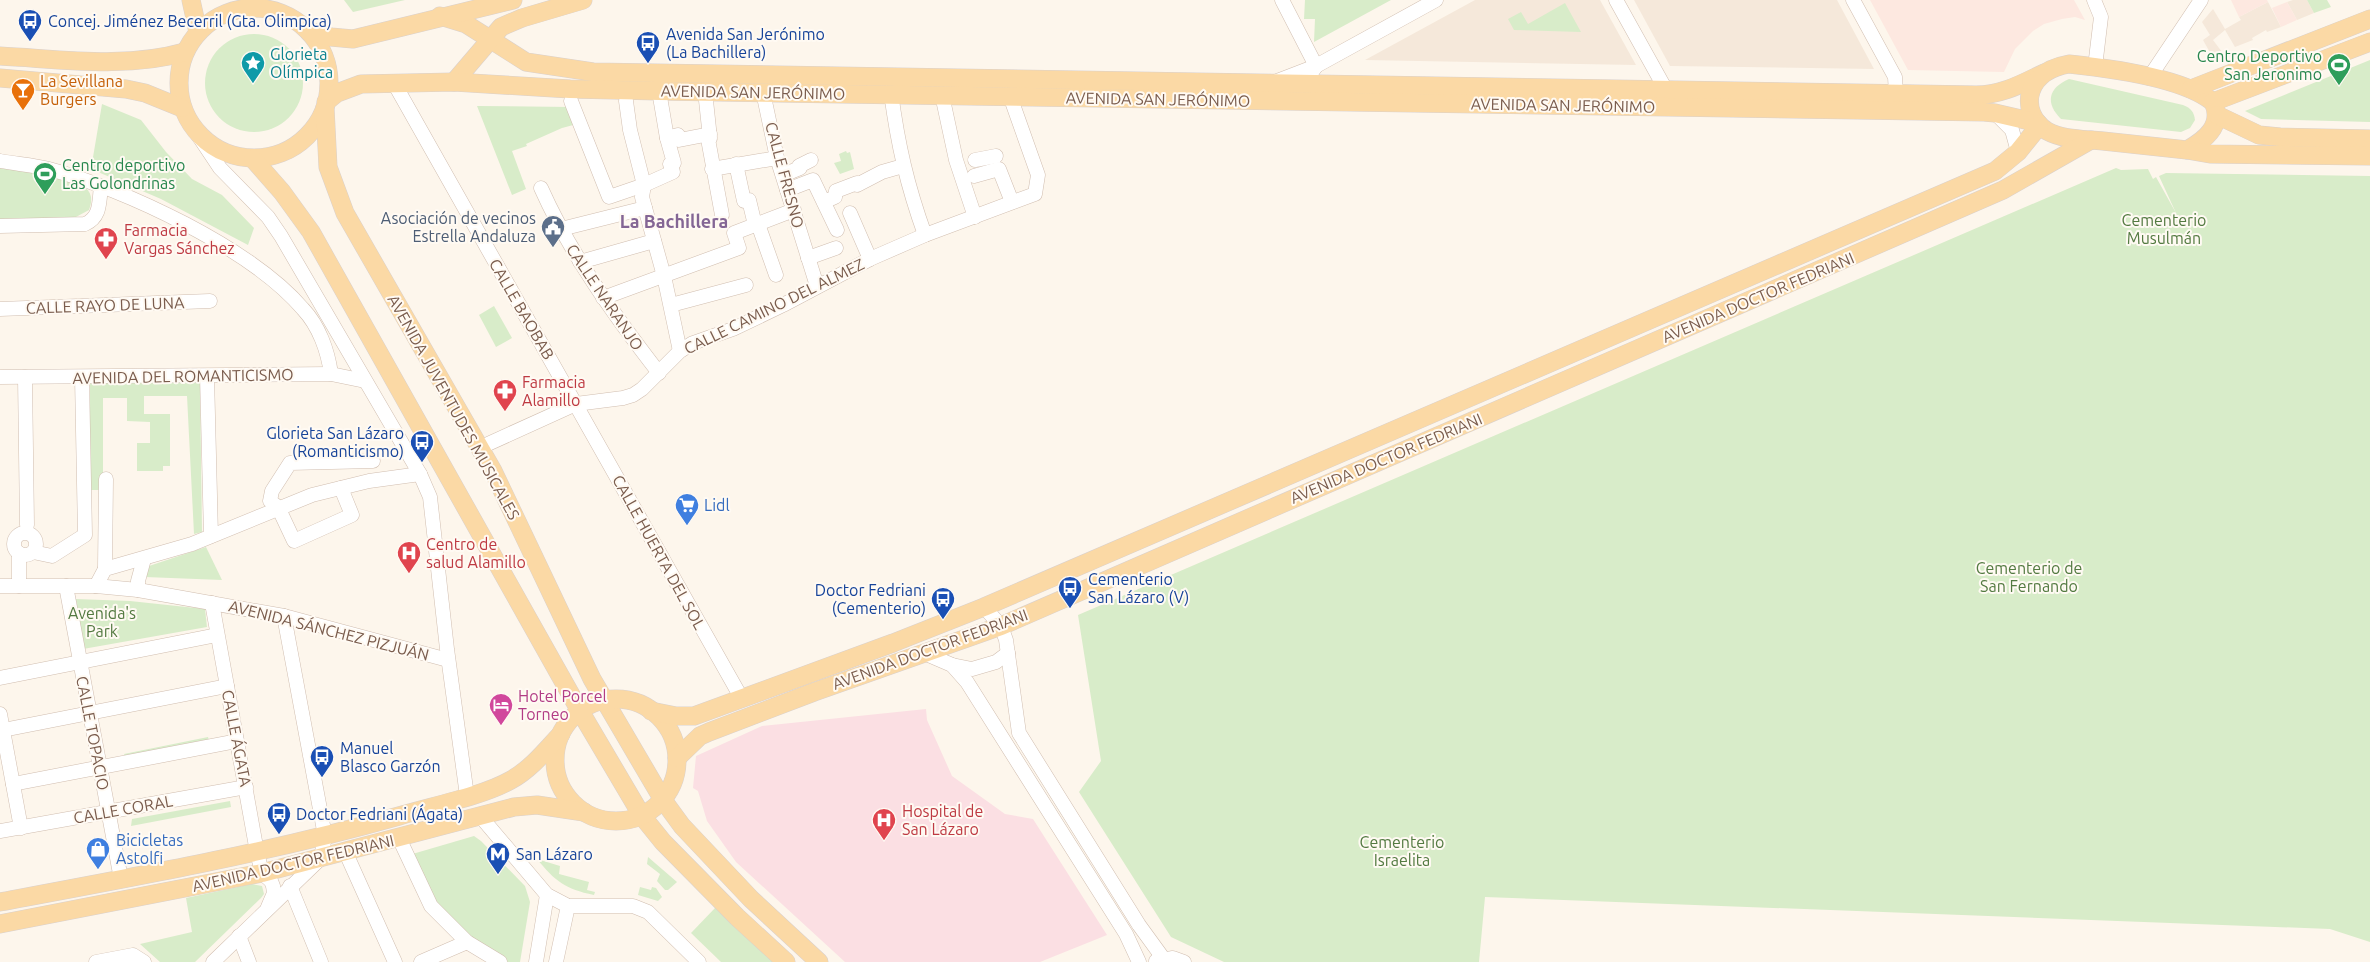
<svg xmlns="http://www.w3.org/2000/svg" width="2370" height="962" font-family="Ubuntu,sans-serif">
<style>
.residential{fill:#f5e8da}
.commercial{fill:#fde8e0}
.medical{fill:#fbdfe3}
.green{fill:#d8ecc9}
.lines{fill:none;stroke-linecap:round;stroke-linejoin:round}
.minor-casing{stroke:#d1beb0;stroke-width:15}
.major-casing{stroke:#dad1cd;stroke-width:19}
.minor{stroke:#fff;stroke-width:14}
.major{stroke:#fbd9a5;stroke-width:18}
.labels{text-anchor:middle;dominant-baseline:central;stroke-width:4;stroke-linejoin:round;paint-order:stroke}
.transit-label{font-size:16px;fill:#164399;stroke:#fffaf3;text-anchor:start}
.culture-label{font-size:16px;fill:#0d838f;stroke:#fffaf3;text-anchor:start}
.leisure-label{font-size:16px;fill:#27864d;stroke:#fffaf3;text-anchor:end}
.food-label{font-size:16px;fill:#c56008;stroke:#fffaf3;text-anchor:start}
.street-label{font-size:16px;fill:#7a5c4d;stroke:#fffaf3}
.service-label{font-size:16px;fill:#4e5e75;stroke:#fffaf3;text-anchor:end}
.park-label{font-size:16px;fill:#537a41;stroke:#fffaf3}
.health-label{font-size:16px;fill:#be3a42;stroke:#fffaf3;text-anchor:start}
.shop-label{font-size:16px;fill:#366cbe;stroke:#fffaf3;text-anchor:start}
.hotel-label{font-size:16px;fill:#b23c85;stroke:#fffaf3;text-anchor:start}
.neighbourhood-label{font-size:18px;font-weight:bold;fill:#846695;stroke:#fffaf3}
</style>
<rect width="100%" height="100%" fill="#fdf6ec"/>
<!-- residential -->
<g class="residential">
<polygon points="1475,0 1600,0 1636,65 1365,60"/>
<polygon points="1634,0 1837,0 1874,69 1670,66"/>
<polygon points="2293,0 2307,0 2314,13 2297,20 2287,2"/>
<polygon points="2268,2 2281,27 2267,32 2266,30 2252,38 2253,40 2235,47 2225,30 2213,40 2222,52 2212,56 2203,40 2210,35 2202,22 2213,9 2225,29 2241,20 2239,17"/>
</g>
<!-- commercial -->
<g class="commercial">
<polygon points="1870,0 2074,0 2085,20 2075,17 2062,19 2044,24 2033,31 2015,49 2004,72 1908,70"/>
<polygon points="2231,0 2267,0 2268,2 2239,17"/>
<polygon points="2287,2 2297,20 2281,27 2272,8"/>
</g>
<!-- medical -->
<polygon class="medical" points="926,709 927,720 952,776 1005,814 1033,819 1107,935 1040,962 845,962 736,862 707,821 698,791 693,788 696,756 762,726"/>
<!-- green -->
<g class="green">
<polygon points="344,0 405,0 353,12"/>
<polygon points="1305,0 1391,0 1314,42 1315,19 1304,19"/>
<polygon points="2307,0 2327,0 2331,7 2314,13"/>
<polygon points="1565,3 1581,32 1514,30 1508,19 1521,12 1528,24"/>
<circle cx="254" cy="83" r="49"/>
<polygon points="2370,60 2370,122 2261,119 2245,111"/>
<path d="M 2069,79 L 2183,105 C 2191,108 2194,112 2195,120 L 2190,128 L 2181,132 L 2061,119 C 2045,103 2048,88 2069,79 Z"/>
<polygon points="102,104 141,120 166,152 192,179 222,195 254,228 248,245 161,199 91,169"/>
<polygon points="477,106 571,107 577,124 562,128 526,144 527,146 512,151 526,189 512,195"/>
<polygon points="846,151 847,153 850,152 854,169 840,174 834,163 841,161 839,154"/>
<path d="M 0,166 L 27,170 L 83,185 C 92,193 93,199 89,210 L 74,218 L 0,219 Z"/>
<polygon points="2116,168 2121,170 2148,169 2153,179 2156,177 2176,213 2159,176 2166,173 2370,176 2370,942 2330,929 1485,897 1479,962 1224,962 1171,937 1079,792 1101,761 1078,615"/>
<polygon points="494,306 512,338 496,347 479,315"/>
<polygon points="90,381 200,381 202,532 194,534 187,396 144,396 144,414 170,414 170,466 163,466 163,471 137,471 137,443 150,443 150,422 127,421 127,398 103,398 103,490 90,490"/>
<polygon points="206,547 222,580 145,577 149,566"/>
<polygon points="76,599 130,601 205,609 207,627 83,649"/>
<polygon points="208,737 210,743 126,761 124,754"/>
<polygon points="230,801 231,807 131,826 132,819"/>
<polygon points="474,836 481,841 525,886 530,902 520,962 508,962 469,940 433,905 409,855"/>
<polygon points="648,857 677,882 668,890 665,890 657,881 660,874 647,864"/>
<path d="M 537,859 L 560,866 L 559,874 L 589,882 L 587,890 L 595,892 L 594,895 C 565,889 555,881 537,859 Z"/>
<polygon points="252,884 262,886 264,894 261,898 195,962 160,962 140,944 192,932 186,898"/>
<polygon points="640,887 651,890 652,887 656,888 662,897 658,901 638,895"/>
<polygon points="716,907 775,962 721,962 691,933"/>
</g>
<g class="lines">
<!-- minor casing -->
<g class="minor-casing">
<g id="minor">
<polyline points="1282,0 1316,66 1312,72"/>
<polyline points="1616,0 1666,90"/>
<polyline points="1853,0 1895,77 1896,94"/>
<polyline points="2094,0 2101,17 2095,67"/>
<polyline points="2149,78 2201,0"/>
<polyline points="1277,81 1316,66 1436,0"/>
<polyline points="394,83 742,699"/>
<polyline points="705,91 710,138 708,139 722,215"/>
<polyline points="763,92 777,158 817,286"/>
<path d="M 891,93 C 898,145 907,185 925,235"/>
<polyline points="942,95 956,160 975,217"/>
<polyline points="571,101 609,197 644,185 673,172 670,164 674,163 667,138 659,91"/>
<polyline points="626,101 630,130 644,185 642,197 664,276 680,351"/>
<polyline points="1995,113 2012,130 2018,152"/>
<polyline points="196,132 220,168 268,217 281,236 420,474 430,497 447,649 467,796"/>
<polyline points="667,138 678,135 679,140 710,134"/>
<polyline points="975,160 996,156"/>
<path d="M 0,161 C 16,164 33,165 49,169 C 125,189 252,249 303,309 C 319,326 328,351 331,374"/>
<polyline points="736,164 744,201 749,200 755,225"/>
<polyline points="712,169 777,158"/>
<polyline points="783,175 800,168 799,166 811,160"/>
<polyline points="974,176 999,169 1012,202"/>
<path d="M 541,188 C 571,255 614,315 659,373"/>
<polyline points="787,190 813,180 837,230"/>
<polyline points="824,202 835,197 836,191 857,183 857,185 882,172 903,166"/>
<polyline points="850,213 870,259"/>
<polyline points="758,224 776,275"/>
<path d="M 0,226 L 85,224 C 101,217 99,202 101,186"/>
<polyline points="561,229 645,208"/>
<polyline points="808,258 836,248"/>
<polyline points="580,262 654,241"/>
<polyline points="603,298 739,248 734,233 794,210"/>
<polyline points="671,305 746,285"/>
<polyline points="0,309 210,301"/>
<polyline points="207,376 211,536"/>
<polyline points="0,377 331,374 365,381"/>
<polyline points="25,377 27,525"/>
<polyline points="479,448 576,404 623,398 633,395 642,389 680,351 693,343 733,329 783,305 870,259 925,235 1035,194 1038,175 1010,96"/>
<polyline points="341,488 352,515 294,541 278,507 270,501 272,491 290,463 373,461"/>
<circle cx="25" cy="544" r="11"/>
<polyline points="33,552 52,556 85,535 82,377"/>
<polyline points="19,553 19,586"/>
<polyline points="105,569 106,479"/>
<polyline points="0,586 96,586 138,590 284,616 448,660"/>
<polyline points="66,586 121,879"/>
<polyline points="96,586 105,569 192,544 312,495 369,481 420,474"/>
<polyline points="138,590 138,581 144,559"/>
<polyline points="212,603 257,852 262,873 271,881 273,886 274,893 268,907"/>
<polyline points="984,607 1001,626 1006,640 1019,733 1139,925 1163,958"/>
<polyline points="924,653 952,665 967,682 1126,934 1139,962"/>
<polyline points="952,665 972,669 996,662 1008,653"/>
<polyline points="0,678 217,635"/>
<polyline points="0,714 21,828"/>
<polyline points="3,730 227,686"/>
<polyline points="13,784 237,741"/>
<polyline points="481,817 547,895 568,906 633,906 648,912 699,962"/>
<polyline points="0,831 246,787"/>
<polyline points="399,838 431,906 467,942 500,962"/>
<polyline points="345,851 395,962"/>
<polyline points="290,886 321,962"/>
<polyline points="239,936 249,962"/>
<polyline points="1156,961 1173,958 1184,962"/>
<polyline points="96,962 133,955 144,962"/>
<polyline points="213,962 321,858 325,836 284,616"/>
<polyline points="421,962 467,942"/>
<polyline points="536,962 547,895"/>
<polyline points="556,962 568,906"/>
</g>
</g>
<!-- major casing -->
<g class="major-casing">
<g id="major">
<polyline points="191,0 198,32"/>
<circle cx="254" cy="83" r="75"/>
<path d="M 440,16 L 466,24 L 526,62 L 593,72 L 1976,95 C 2002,95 2021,84 2044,73"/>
<polyline points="308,31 331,37 353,39 513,0"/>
<path d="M 0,56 C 61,59 125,69 185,52"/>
<path d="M 2069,64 C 2108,68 2183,78 2213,102 C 2224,125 2205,140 2187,150 C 2159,147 2131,144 2103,141 C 2084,139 2063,140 2047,131 C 2033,122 2026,107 2031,91 C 2037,74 2052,67 2069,64 Z"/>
<polyline points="0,78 126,89 145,93 182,108"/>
<polyline points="454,82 501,27 522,18 583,0"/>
<polyline points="2191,89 2370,19"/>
<polyline points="326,102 337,93 361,84 454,82 570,89 659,91 1984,112 1995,113 2038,123"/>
<polyline points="2213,102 2370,42"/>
<polyline points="325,108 328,167 345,213 493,471 592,679 663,800 682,826 751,899 819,962"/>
<polyline points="2217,115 2259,135 2280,137 2370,139"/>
<polyline points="2187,150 2210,154 2370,156"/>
<polyline points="253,159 282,192 311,232 580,711 642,816 663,842 737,917 786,962"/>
<circle cx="616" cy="760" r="61"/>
<polyline points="651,711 676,716 694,716 893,643 984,607 1995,171 2018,152 2039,126"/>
<polyline points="677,758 700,736 709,732 814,692 1001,626 2003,190 2091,140"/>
<path d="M 0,902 C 134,877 268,853 399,816 C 432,806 483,796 511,780 C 531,769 546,750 561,734"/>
<polyline points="0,924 262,873 514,807 537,805 584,812"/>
</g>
</g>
<!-- minor -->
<use href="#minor" class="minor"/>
<!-- major -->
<use href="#major" class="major"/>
</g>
<!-- icons -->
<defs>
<g id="bus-pin" transform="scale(1.25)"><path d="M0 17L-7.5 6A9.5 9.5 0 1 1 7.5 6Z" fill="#1a4fb4" stroke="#fffaf3"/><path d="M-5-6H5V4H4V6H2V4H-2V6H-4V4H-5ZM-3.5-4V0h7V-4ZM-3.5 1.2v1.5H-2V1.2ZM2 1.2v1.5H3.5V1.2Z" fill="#fff"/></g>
<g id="sight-pin" transform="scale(1.25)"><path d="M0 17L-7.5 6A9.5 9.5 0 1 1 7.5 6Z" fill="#0f9aa8" stroke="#fffaf3"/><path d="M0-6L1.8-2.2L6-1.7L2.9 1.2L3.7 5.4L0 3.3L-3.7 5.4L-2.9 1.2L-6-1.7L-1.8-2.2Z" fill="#fff"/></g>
<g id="stadium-pin" transform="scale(1.25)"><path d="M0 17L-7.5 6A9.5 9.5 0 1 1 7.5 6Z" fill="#2e9e5b" stroke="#fffaf3"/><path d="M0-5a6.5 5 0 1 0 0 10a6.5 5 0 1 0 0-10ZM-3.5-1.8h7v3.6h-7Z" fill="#fff"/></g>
<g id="bar-pin" transform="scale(1.25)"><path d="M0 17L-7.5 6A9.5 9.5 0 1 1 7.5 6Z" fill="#e8710a" stroke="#fffaf3"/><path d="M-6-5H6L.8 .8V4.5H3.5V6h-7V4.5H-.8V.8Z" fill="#fff"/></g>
<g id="civic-pin" transform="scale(1.25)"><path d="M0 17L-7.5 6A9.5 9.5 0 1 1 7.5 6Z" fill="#5c6f8a" stroke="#fffaf3"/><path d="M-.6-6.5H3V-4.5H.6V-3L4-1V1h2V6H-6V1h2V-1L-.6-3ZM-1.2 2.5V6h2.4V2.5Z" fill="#fff"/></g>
<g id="pharmacy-pin" transform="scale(1.25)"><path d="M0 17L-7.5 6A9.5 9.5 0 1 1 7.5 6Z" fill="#e0444e" stroke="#fffaf3"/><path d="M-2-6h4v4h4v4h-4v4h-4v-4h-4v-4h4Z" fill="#fff"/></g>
<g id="supermarket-pin" transform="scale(1.25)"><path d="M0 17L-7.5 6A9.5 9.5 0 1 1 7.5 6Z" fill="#3f7fe0" stroke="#fffaf3"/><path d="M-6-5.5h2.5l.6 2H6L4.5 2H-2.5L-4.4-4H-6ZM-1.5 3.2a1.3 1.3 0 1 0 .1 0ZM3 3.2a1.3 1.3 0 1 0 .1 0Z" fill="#fff"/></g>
<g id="hospital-pin" transform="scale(1.25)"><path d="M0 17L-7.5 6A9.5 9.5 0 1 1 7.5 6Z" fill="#e0444e" stroke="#fffaf3"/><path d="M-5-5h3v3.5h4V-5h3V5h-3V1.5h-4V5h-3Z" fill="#fff"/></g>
<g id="hotel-pin" transform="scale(1.25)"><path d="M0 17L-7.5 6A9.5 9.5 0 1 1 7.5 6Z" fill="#d1479c" stroke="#fffaf3"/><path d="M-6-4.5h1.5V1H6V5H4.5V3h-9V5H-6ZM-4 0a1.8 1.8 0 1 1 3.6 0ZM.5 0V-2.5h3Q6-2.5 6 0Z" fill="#fff"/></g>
<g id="shop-pin" transform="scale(1.25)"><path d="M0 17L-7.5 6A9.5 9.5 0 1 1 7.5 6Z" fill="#3f7fe0" stroke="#fffaf3"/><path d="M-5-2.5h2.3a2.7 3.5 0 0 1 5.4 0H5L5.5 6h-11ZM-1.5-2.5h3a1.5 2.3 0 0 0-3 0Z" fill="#fff"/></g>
<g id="metro-pin" transform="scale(1.25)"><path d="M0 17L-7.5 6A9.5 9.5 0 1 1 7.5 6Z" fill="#1a4fb4" stroke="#fffaf3"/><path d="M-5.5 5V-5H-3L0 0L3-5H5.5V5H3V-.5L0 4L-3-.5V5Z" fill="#fff"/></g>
</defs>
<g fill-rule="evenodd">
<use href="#bus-pin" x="30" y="21"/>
<use href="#bus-pin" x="648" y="43"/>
<use href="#sight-pin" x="253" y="63"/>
<use href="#stadium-pin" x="2339" y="65"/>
<use href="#bar-pin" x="23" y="90"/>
<use href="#stadium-pin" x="45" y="174"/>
<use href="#civic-pin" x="553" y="227"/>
<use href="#pharmacy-pin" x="106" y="239"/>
<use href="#pharmacy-pin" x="505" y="391"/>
<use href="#bus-pin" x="422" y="442"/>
<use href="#supermarket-pin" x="687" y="505"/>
<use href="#hospital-pin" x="409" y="553"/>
<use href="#bus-pin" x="1070" y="588"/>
<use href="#bus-pin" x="943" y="599"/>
<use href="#hotel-pin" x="501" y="705"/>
<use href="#bus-pin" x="322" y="757"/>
<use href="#bus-pin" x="279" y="814"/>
<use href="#hospital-pin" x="884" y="820"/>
<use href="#shop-pin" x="98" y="849"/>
<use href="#metro-pin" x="498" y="854"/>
</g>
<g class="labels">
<!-- transit labels -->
<g class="transit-label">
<text x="48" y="21">Concej. Jiménez Becerril (Gta. Olimpica)</text>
<text x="666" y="34">Avenida San Jerónimo<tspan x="666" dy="18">(La Bachillera)</tspan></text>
<text x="404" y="433" text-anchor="end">Glorieta San Lázaro<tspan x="404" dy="18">(Romanticismo)</tspan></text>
<text x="1088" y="579">Cementerio<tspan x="1088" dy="18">San Lázaro (V)</tspan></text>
<text x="926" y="590" text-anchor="end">Doctor Fedriani<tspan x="926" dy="18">(Cementerio)</tspan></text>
<text x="340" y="748">Manuel<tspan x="340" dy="18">Blasco Garzón</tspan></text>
<text x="296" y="814">Doctor Fedriani (Ágata)</text>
<text x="516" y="854">San Lázaro</text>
</g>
<!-- culture labels -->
<g class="culture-label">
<text x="270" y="54">Glorieta<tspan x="270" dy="18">Olímpica</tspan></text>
</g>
<!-- leisure labels -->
<g class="leisure-label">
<text x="2322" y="56">Centro Deportivo<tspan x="2322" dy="18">San Jeronimo</tspan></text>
<text x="62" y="165" text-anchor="start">Centro deportivo<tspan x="62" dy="18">Las Golondrinas</tspan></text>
</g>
<!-- food labels -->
<g class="food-label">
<text x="40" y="81">La Sevillana<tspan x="40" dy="18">Burgers</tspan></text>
</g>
<!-- street labels -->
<g class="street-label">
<text transform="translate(753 92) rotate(1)">AVENIDA SAN JERÓNIMO</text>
<text transform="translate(1158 99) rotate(1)">AVENIDA SAN JERÓNIMO</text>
<text transform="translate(1563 105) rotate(1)">AVENIDA SAN JERÓNIMO</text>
<text transform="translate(785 175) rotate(75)">CALLE FRESNO</text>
<text transform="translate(605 297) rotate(56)">CALLE NARANJO</text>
<text transform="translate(1758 297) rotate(-23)">AVENIDA DOCTOR FEDRIANI</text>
<text transform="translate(105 305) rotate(-2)">CALLE RAYO DE LUNA</text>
<text transform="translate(774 306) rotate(-26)">CALLE CAMINO DEL ALMEZ</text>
<text transform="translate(522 309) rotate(60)">CALLE BAOBAB</text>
<text transform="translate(183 376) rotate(-1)">AVENIDA DEL ROMANTICISMO</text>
<text transform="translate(454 407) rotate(61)">AVENIDA JUVENTUDES MUSICALES</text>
<text transform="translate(1386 458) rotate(-23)">AVENIDA DOCTOR FEDRIANI</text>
<text transform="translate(659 552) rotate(61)">CALLE HUERTA DEL SOL</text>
<text transform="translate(329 630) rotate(14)">AVENIDA SÁNCHEZ PIZJUÁN</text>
<text transform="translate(930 649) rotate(-20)">AVENIDA DOCTOR FEDRIANI</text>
<text transform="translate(93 733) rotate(79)">CALLE TOPACIO</text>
<text transform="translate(237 738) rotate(79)">CALLE ÁGATA</text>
<text transform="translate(123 809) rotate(-10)">CALLE CORAL</text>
<text transform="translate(293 863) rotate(-13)">AVENIDA DOCTOR FEDRIANI</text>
</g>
<!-- service labels -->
<g class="service-label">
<text x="536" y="218">Asociación de vecinos<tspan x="536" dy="18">Estrella Andaluza</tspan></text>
</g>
<!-- park labels -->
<g class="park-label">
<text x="2164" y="220">Cementerio<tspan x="2164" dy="18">Musulmán</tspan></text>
<text x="2029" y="568">Cementerio de<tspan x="2029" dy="18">San Fernando</tspan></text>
<text x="102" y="613">Avenida's<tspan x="102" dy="18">Park</tspan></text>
<text x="1402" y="842">Cementerio<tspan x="1402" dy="18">Israelita</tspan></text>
</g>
<!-- health labels -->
<g class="health-label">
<text x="124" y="230">Farmacia<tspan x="124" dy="18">Vargas Sánchez</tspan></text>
<text x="522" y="382">Farmacia<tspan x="522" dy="18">Alamillo</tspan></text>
<text x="426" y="544">Centro de<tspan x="426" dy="18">salud Alamillo</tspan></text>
<text x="902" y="811">Hospital de<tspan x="902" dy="18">San Lázaro</tspan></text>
</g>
<!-- shop labels -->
<g class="shop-label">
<text x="704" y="505">Lidl</text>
<text x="116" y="840">Bicicletas<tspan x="116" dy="18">Astolfi</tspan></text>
</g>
<!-- hotel labels -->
<g class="hotel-label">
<text x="518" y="696">Hotel Porcel<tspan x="518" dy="18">Torneo</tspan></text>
</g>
<!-- neighbourhood labels -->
<g class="neighbourhood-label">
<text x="674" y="221">La Bachillera</text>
</g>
</g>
</svg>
